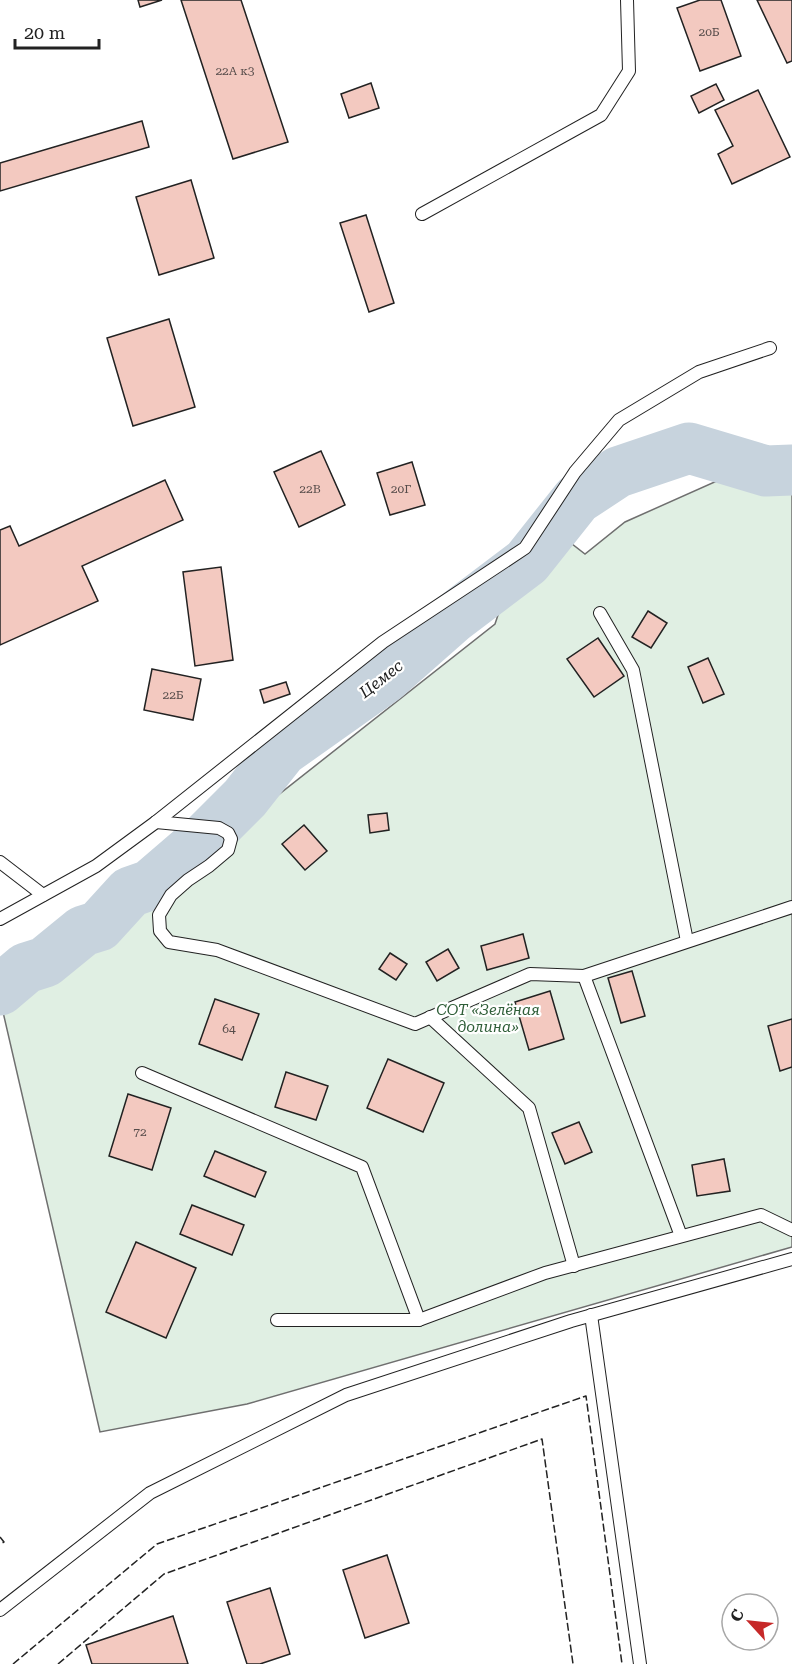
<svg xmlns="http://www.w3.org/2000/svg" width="792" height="1664" font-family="'Roboto Serif',serif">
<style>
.green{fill:#e0efe3;stroke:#6f6f6f;stroke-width:1.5}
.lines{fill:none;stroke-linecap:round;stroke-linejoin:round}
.river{stroke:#c7d3dd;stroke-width:51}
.building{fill:#f3c9c0;stroke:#222;stroke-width:1.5}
.service-casing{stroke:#222;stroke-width:14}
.service{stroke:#fff;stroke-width:12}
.fence{stroke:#222;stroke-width:1.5;stroke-dasharray:8 3;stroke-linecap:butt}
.labels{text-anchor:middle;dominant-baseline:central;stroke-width:4.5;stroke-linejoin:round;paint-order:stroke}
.number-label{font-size:12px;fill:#564c4a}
.park-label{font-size:15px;font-style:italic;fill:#2f5e38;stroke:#fff}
.water-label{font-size:16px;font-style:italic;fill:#222;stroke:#fff}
</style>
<rect width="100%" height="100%" fill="#fff"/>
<!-- green -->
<polygon class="green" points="719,480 792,482 792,1247 247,1404 100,1432 3,1012 495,624 502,603 572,544 585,554 625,522"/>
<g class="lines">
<!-- river -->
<polyline class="river" points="0,990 26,968 45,962 83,931 99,926 130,892 150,885 207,836 245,798 282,751 385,678 453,618 527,562 577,499 618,472 689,448 766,471 792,470"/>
</g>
<!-- building -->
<g class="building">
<polygon points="138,0 162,0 140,7"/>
<polygon points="181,0 241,0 288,142 233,159"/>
<polygon points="700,0 721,0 741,56 700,71 677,8"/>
<polygon points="757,0 792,0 792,61 787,63"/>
<polygon points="371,83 379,108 349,118 341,94"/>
<polygon points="716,84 724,100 699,113 691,96"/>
<polygon points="758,90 790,157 732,184 718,154 733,146 715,110"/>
<polygon points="142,121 149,147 0,191 0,163"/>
<polygon points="191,180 214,258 159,275 136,197"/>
<polygon points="366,215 394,303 369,312 340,223"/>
<polygon points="169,319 195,407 133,426 107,338"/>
<polygon points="321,451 345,505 299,527 274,472"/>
<polygon points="412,462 425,505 390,515 377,473"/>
<polygon points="165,480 183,520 82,566 98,601 0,645 0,530 10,526 19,546"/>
<polygon points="221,567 233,660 195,666 183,572"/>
<polygon points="648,611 667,623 651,648 632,637"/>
<polygon points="598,638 624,676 594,697 567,659"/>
<polygon points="708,658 724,694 703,703 688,667"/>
<polygon points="152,669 201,679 193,720 144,710"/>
<polygon points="286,682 290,694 264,703 260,690"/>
<polygon points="387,813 389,830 370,833 368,815"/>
<polygon points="304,825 327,851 305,870 282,844"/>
<polygon points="523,934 529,958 487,970 481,946"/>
<polygon points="448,949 459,968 437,981 426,962"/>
<polygon points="390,953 407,964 396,980 379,969"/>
<polygon points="632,971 645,1016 621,1023 608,978"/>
<polygon points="550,991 564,1039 529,1050 515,1002"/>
<polygon points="215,999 259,1014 242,1060 199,1044"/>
<polygon points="792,1019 792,1067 780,1071 768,1026"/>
<polygon points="388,1059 444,1083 423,1132 367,1108"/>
<polygon points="286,1072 328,1086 316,1120 275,1107"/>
<polygon points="128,1094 171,1108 152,1170 109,1156"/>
<polygon points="579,1122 592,1152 565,1164 552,1133"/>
<polygon points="215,1151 266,1172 255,1197 204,1176"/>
<polygon points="724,1159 730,1191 697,1196 692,1165"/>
<polygon points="192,1205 244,1225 232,1255 180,1234"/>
<polygon points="136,1242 196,1268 166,1338 106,1312"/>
<polygon points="387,1555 409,1623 365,1638 343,1570"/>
<polygon points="270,1588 290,1654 260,1664 247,1664 227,1602"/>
<polygon points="173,1616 188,1664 92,1664 86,1645"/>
</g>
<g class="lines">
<!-- service casing -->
<g class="service-casing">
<g id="service">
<polyline points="422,214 601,115 629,71 627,0"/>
<polyline points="600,613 633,670 687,941"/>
<polyline points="156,822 219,828 228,833 231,839 228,850 209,866 188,880 171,895 159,915 160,931 169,942 217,950 415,1024 530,974 584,976 792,907"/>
<polyline points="0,862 43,895"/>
<polyline points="0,919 96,866 156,822 383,642 525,548 575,472 619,420 699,372 770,348"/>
<polyline points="584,976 681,1236"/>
<polyline points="430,1017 529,1108 574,1266"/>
<polyline points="142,1073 362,1167 419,1320"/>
<polyline points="591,1315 640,1664"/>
<polyline points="277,1320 419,1320 545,1273 761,1215 792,1230"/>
<polyline points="0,1610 150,1493 346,1395 571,1321 792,1259"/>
</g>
</g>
<!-- service -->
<use href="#service" class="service"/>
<!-- fence -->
<g class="fence">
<polyline points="0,1537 4,1542 0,1544"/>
<polyline points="13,1664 157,1544 586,1396 622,1664"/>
<polyline points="58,1664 164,1574 542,1439 573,1664"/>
</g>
</g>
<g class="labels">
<!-- number labels -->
<g class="number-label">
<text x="709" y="32">20Б</text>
<text x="235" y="71">22А к3</text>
<text x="310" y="489">22В</text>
<text x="401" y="489">20Г</text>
<text x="173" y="695">22Б</text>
<text x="229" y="1029">64</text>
<text x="140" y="1132">72</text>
</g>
<!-- park labels -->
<g class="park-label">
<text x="488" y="1010">СОТ «Зелёная<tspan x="488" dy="17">долина»</tspan></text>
</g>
<!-- water labels -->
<g class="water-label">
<text transform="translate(381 679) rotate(-38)">Цемес</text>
</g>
</g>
<!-- north arrow -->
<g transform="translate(750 1622) rotate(297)"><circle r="28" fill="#ffffff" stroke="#a7a7a7" stroke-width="1.5"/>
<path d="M0-4.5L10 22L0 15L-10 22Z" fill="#c62828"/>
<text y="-9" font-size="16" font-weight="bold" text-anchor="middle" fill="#222222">С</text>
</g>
<!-- scale -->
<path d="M15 39v9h84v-9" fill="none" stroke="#222222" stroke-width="3"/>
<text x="24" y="39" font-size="18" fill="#222222" stroke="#ffffff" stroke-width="4.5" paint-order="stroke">20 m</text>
</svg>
